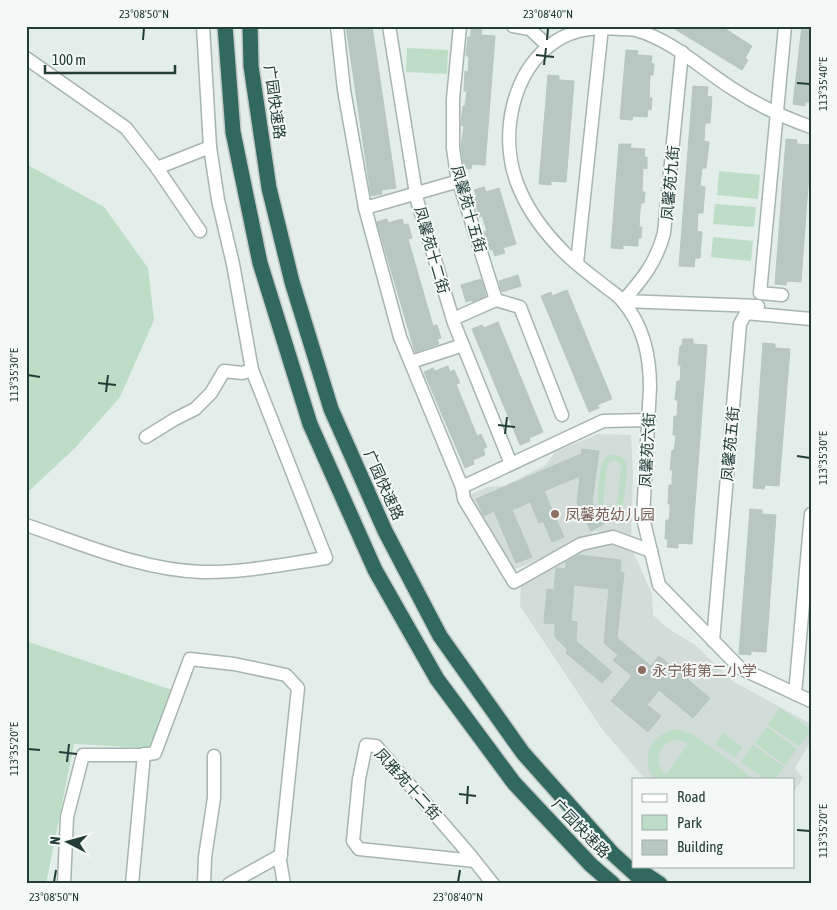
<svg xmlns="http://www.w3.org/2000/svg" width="837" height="910" font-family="'Asap Condensed','Noto Sans SC',sans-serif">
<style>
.built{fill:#d2dcd8}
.green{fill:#bdddc7;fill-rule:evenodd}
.building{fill:#b9c7c2;stroke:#b6c6c0}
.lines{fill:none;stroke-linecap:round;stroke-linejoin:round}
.minor-casing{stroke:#a6b5b0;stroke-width:15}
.highway-casing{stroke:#c2c9c7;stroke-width:18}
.minor{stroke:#fff;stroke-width:12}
.highway{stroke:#31685f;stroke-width:15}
.ticks{fill:none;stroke:#243d38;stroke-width:2}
.education-dot{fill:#8d6e63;stroke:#f4f9f7;stroke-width:2}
.labels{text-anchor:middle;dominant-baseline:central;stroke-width:4;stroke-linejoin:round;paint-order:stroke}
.street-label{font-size:15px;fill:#243d38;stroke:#f4f9f7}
.education-label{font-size:15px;fill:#785e54;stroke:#f4f9f7;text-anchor:start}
.neatline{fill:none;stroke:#243d38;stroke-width:2}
.ticks-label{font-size:12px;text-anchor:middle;fill:#243d38}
</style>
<rect width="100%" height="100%" fill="#e3ede9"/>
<!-- built -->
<g class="built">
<polygon points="598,434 631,435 633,476 631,538 595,531 563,550 510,571 468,496 487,487 504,486 546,465 555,452"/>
<polygon points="607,542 632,549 652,594 653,615 667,628 694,644 734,682 811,724 811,741 795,768 803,778 793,793 793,779 645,779 602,729 520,606 521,586 574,550"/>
</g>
<!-- green -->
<g class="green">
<polygon points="407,48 448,50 447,74 406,72"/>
<polygon points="26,164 104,207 148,268 154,320 120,397 75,448 29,491 26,490"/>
<polygon points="719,171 760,175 758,199 717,195"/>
<polygon points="715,204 756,207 754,227 713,224"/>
<polygon points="713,237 753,241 751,261 711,257"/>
<path d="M 611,455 C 617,455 622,455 625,461 C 629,469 624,502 621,511 L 618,514 L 609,517 L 600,512 C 596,504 599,467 604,460 C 606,457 607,457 611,455 ZM 615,460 L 620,463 L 621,468 L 617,505 L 615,510 L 609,512 L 604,509 L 603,504 L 607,466 L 610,461 Z"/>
<polygon points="26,641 172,690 151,748 74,744 46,884 26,884"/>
<polygon points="780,708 811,730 799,746 768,725"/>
<polygon points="767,727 797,749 785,765 755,743"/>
<path d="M 672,730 L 680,730 L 694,735 L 746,773 L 752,779 L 654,779 C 641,759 649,737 672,730 ZM 674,740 L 684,741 L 688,744 L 666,775 C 653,763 657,746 674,740 Z"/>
<polygon points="723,733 743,747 735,757 716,744"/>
<polygon points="753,745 784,767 775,779 765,779 741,762"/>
</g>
<!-- building -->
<g class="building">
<polygon points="346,26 372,26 396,188 381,190 382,194 371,196"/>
<polygon points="670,26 721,26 752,46 745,58 748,60 742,70"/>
<polygon points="802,26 811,26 811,102 805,102 805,106 793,104"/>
<polygon points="471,29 482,30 481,35 495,36 485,165 472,164 471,169 464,168 461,147 464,126 461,125 463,106 465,106 467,91 464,91 465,71 468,72 469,56 466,56 468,37 471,37"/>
<polygon points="626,50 638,51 637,55 652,56 651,63 654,64 653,75 650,75 649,98 652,98 651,110 648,109 647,117 633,116 632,120 620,119"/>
<polygon points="548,75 559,76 559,80 574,81 566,182 551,181 551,185 539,184"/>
<polygon points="693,86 708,87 707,96 712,97 710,123 705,123 704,141 709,142 706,168 702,168 700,186 705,187 703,213 698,213 697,231 702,232 700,258 695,258 694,267 679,266"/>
<polygon points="786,139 797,140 797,144 811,145 801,282 787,281 786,285 775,284"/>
<polygon points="619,144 631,144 630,148 645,149 644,157 647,157 647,169 643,168 642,192 645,192 644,203 641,203 640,211 639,227 642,227 641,238 638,238 638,246 623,245 623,249 611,248"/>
<polygon points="484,187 486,192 499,188 516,244 503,248 505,253 495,256 492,249 490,250 484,232 487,231 482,216 479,217 474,198 477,197 474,190"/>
<polygon points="387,219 388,223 402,219 404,225 408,224 412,238 408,239 429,312 433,326 437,325 441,338 437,339 439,344 415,352 377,222"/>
<polygon points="518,275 521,286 502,292 499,281"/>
<polygon points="481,279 486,296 472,302 472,300 466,302 461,285"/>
<polygon points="567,290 612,399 597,405 599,408 589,412 541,296 551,292 552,296"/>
<polygon points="498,322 543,432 529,438 530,441 520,445 472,329 482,325 484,328"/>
<polygon points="683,339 693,339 693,344 707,345 692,544 678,543 678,548 667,547 668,539 665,539 666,520 669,520 670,512 670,504 668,504 669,485 672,485 672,478 673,470 670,470 672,450 674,451 676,435 673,435 674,416 677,416 678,400 675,400 677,381 680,381 681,365 678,365 680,346 682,346"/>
<polygon points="763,343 775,344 775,348 790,349 779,486 765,485 764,489 753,488"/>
<polygon points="448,366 450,372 454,370 460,383 456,384 477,436 481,434 487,447 483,449 485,455 473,460 474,464 465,468 424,372 433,368 435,371"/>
<polygon points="582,449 599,451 592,502 604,524 591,531 577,503 580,476 544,491 564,537 552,542 543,521 539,523 530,502 512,510 532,557 516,563 494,511 484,516 476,499 581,454"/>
<polygon points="750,509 762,510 762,514 776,515 766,652 751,651 751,655 739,654"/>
<polygon points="578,555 621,560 620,572 624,573 617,638 651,666 659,656 710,698 693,718 659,690 647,705 661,716 648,732 611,701 632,676 613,660 618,655 604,643 609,589 574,585 571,621 577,622 576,641 612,672 602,683 566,653 568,650 555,637 555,624 544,623 547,589 554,590 556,568 566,569 566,562"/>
</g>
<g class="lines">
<!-- minor casing -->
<g class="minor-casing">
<g id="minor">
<polyline points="337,26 344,90 365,208 400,337 462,487 603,421 649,420"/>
<polyline points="389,26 417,200 454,323 511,464"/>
<polyline points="460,26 453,99 453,148 457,176 496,300"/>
<polyline points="513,26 530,29 548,46"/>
<polyline points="26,58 126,128 157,168 200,231"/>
<path d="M 811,127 C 783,117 757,105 733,89 C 701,69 674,41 636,30 C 632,29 626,29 622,29 C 598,27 576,28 556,41 C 512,70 499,135 517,183 C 526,207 541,228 558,246 C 572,262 591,275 607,288 C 613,292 620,297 624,303 C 644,327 650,357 650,387 L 643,518 L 659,585 L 740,668 L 811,701"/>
<polyline points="157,168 210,147"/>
<polyline points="365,208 459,181"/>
<polyline points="577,263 602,27"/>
<polyline points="782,295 760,293 785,26"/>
<path d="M 623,301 C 642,280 657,261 664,233 L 682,52"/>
<polyline points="623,301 758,306"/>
<polyline points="453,319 496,300 520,307 562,415"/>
<polyline points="411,362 463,345"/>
<polyline points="146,437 175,419 195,409 211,393 224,371 242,373 252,370"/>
<polyline points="462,487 464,499 514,582 581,544 613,537 651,551"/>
<path d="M 26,525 C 83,544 141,570 202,572 C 243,573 285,564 326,558 L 252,370 L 233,264 L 218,200 L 210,147 L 203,26"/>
<polyline points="713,641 740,324 746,313 811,319"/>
<polyline points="795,694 811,514"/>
<polyline points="475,861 359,849 353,841 359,779 366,745 376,746 470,855 493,884"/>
<polyline points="64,884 67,817 83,755 141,755 155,753 190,659 234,664 286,675 298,688 280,861 284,884"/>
<polyline points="132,884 144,754"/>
<polyline points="204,884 205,857 214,798 214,756"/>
<polyline points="229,884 281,855"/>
</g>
</g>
<!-- highway casing -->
<g class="highway-casing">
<g id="highway">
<polyline points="225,26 233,132 260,263 310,424 375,570 437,679 514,783 591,865 613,884"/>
<polyline points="250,26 251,66 269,188 292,282 331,409 385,531 440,636 523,753 612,853 646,884"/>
<polyline points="639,870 660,884"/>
</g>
</g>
<!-- minor -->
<use href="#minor" class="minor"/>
<!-- highway -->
<use href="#highway" class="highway"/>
</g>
<!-- ticks -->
<path class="ticks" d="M 143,40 L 144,28M 547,40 L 548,28M 536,55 L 554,57M 544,65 L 546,48M 797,83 L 810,84M 28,375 L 40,377M 98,383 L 116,385M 106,392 L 108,375M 498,425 L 515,427M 505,434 L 507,417M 797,456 L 810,458M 28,749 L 40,750M 59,752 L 77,754M 67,762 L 69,744M 459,794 L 476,796M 467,804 L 468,786M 797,830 L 810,831M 54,882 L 56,870M 458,882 L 460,870"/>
<!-- markers -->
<g class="education-dot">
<circle cx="555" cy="514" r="5"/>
<circle cx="642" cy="670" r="5"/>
</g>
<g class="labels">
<!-- street labels -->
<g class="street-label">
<text transform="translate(275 102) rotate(82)">广园快速路</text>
<text transform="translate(670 183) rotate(-85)">凤馨苑九街</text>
<text transform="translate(469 209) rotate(74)">凤馨苑十五街</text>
<text transform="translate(432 250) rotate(74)">凤馨苑十二街</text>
<text transform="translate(730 444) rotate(-85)">凤馨苑五街</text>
<text transform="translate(647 450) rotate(-87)">凤馨苑六街</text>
<text transform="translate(384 485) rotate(66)">广园快速路</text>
<text transform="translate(408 784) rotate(48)">凤雅苑十二街</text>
<text transform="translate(581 828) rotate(46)">广园快速路</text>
</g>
<!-- education labels -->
<g class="education-label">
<text x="565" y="514">凤馨苑幼儿园</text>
<text x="652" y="670">永宁街第二小学</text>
</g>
</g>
<!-- border -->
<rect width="837" height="910" fill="none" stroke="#f4f9f7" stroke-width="55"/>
<!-- legend -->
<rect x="632" y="778" width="162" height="90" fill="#f4f9f7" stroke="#a1aeab"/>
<rect x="642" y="794" width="25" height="8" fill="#ffffff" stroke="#a1aeab"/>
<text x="677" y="802" font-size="15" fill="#243d38">Road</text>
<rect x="642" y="815" width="25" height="15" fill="#bdddc7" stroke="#a1aeab"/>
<text x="677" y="828" font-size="15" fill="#243d38">Park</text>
<rect x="642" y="840" width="25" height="15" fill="#b9c7c2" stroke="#a1aeab"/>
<text x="677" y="852" font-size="15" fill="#243d38">Building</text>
<!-- north arrow -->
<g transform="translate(68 842) rotate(276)" stroke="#f4f9f7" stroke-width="4" paint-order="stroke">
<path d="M0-4L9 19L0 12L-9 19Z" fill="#243d38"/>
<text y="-8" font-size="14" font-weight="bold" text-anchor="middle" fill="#243d38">N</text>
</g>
<!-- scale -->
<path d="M45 65v8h130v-8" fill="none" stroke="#243d38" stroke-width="2.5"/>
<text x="52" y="65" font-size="15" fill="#243d38" stroke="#f4f9f7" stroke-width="4" paint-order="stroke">100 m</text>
<rect x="28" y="28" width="782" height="854" class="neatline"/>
<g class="ticks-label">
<text x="144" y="18">23°08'50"N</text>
<text x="548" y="18">23°08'40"N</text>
<text transform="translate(823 84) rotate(-90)" y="4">113°35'40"E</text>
<text transform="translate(14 375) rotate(-90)" y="4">113°35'30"E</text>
<text transform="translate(823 458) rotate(-90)" y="4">113°35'30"E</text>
<text transform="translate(14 749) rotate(-90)" y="4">113°35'20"E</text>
<text transform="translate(823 831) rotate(-90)" y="4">113°35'20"E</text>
<text x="54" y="901">23°08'50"N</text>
<text x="458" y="901">23°08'40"N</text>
</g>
</svg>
